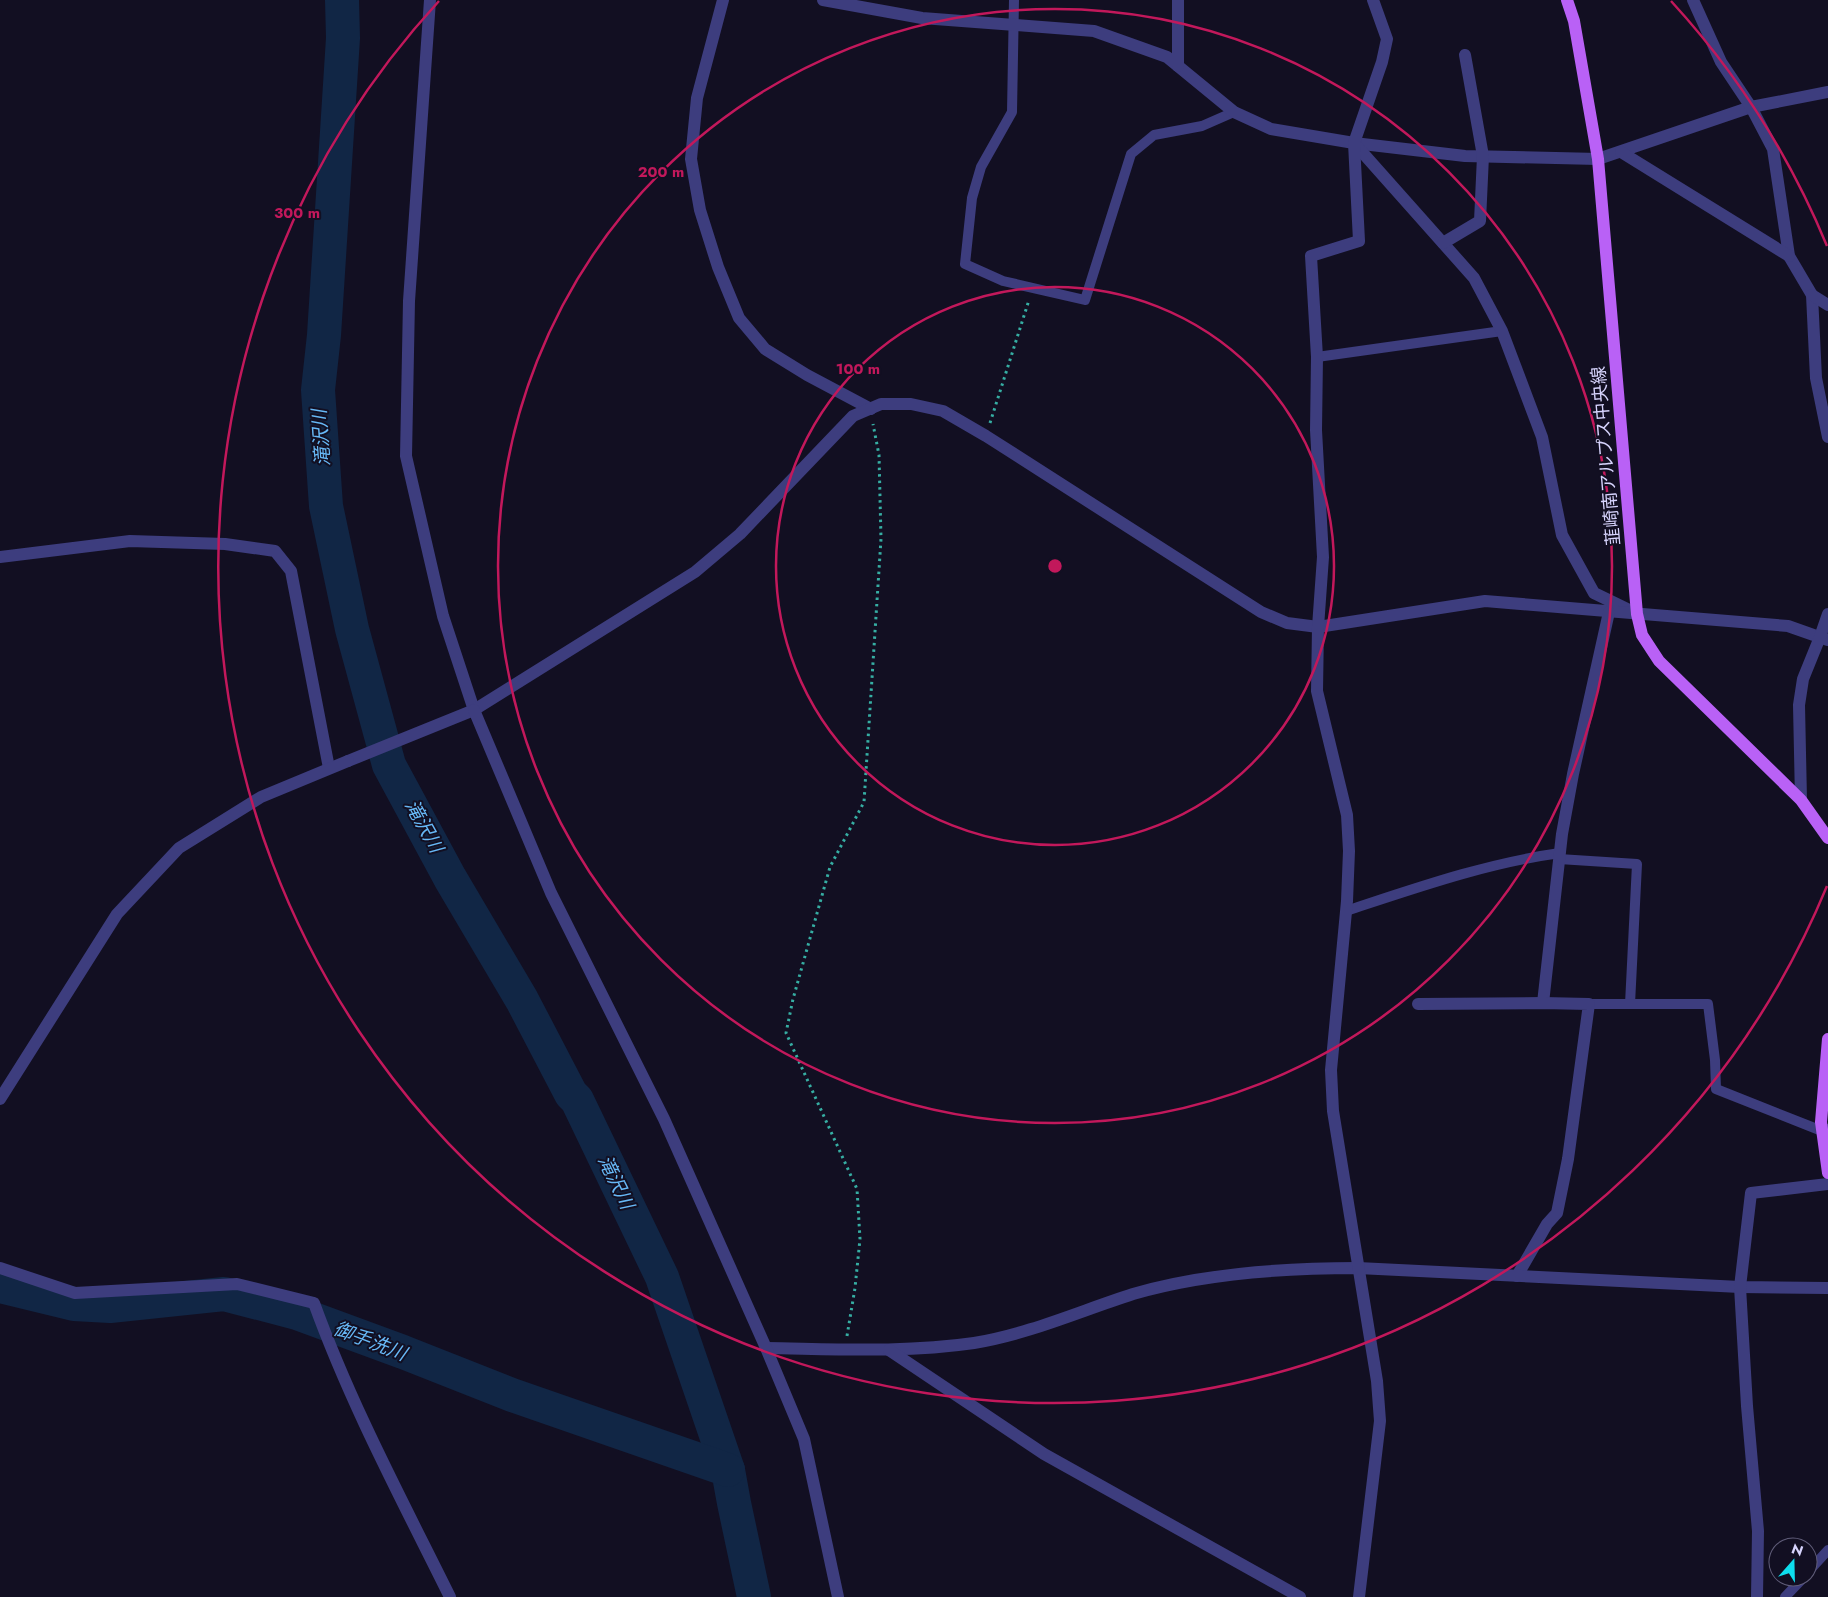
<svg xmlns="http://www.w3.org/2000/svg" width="1828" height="1597" font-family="Jost,'Noto Sans JP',sans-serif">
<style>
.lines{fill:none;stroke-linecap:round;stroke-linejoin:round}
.river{stroke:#112645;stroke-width:34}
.path{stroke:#36aea3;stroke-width:3;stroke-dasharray:2.5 4;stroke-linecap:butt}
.service{stroke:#3d3d7e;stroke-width:10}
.minor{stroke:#3d3d7e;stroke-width:12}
.tertiary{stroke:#3d3d7e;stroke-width:12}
.primary{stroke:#b961f6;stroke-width:12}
.ring{fill:none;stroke:#c2185b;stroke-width:2.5}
.labels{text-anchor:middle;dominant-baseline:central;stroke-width:4;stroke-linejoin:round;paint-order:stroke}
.street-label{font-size:18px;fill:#d6d3fc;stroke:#120f22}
.water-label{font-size:19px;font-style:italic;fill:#67b8f6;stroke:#120f22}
.centre{fill:#c2185b;stroke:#120f22;stroke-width:2.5}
.ring-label{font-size:15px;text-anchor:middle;font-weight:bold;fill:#c2185b;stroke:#120f22;stroke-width:4;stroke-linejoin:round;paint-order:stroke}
</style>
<rect width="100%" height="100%" fill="#120f22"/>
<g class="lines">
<!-- river -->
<g class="river">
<polyline points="342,0 343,38 324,335 318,390 326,506 352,629 389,765 450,878 522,1000 571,1094 577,1100 662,1277 728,1470 734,1503 754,1597"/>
<polyline points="0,1286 74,1304 110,1306 224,1294 297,1313 403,1352 512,1395 728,1470"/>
</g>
<!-- path -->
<g class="path">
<polyline points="990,423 1029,300"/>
<polyline points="847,1336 855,1288 860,1239 857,1189 786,1033 793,999 830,867 864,802 881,539 879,455 873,424"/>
</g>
<!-- service -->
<g class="service">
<polyline points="1014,0 1012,112 981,167 972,198 965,264 1003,281 1085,300 1131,154 1154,135 1202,126 1234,112"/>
<polyline points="1317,357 1502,331"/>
<polyline points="1559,859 1637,864 1630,1004"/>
<path d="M 1346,911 C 1416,888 1487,863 1560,853"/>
<polyline points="1589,1004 1708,1004 1715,1060 1716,1089 1822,1131 1828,1129"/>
<polyline points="1808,1572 1828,1550"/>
<polyline points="1785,1597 1804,1577"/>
</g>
<!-- minor -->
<g class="minor">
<polyline points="430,0 409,301 406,456 443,616 474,710"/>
<polyline points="723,0 697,98 691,159 700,210 718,267 739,318 765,349 807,375 871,409"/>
<polyline points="823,0 922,18 1094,31 1167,57 1234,112 1271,129 1354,143 1465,156 1598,159 1751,107 1828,92"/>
<polyline points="1178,0 1178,66"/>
<polyline points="1693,0 1721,62 1751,107 1773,149 1789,256 1812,295 1816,378 1828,437"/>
<polyline points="1354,143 1474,278 1502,331 1542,437 1562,535 1594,593 1629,610"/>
<polyline points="1621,152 1789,256"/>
<polyline points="1443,243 1480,221 1483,156 1465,55"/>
<polyline points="1812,295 1828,305"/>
<polyline points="0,557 130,541 225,544 275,551 291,571 329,768"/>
<polyline points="348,761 474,710 695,572 740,534 853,416 881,404 911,404 943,411 986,436 1261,612 1287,623 1318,627 1485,601 1788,626 1828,640"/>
<polyline points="1801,800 1799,705 1803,679 1820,637 1828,614"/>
<polyline points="1543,1003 1562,834 1573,774 1609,612"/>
<polyline points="1418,1004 1543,1003 1589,1004 1568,1159 1557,1213 1547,1224 1517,1276"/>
<path d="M 0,1268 L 75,1293 L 237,1284 L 314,1303 C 351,1405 402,1500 450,1597"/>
<path d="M 766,1348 C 835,1349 905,1353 974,1343 C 1029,1334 1080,1311 1133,1294 C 1205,1273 1283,1268 1358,1268 L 1740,1287 L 1828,1288"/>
<polyline points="889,1350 1044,1454 1300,1597"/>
<polyline points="1359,1597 1380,1421 1377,1381 1333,1111 1331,1070 1347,901 1349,851 1347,815 1317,691 1318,627 1323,557 1316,430 1317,357 1311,256 1359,241 1354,143 1382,62 1387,39 1373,0"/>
<polyline points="1757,1597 1758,1531 1747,1406 1740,1287 1751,1193 1828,1184"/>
</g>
<!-- tertiary -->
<g class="tertiary">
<polyline points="474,710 551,893 664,1119 766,1348 804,1439 838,1597"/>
<polyline points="0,1099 117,914 179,848 261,797 348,761"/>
</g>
<!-- primary -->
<g class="primary">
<polyline points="1567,0 1574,21 1598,159 1637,614 1642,635 1659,661 1801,800 1828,838"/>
<polyline points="1828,1039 1821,1122 1828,1173"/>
</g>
</g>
<!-- distance rings -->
<g class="ring">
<circle cx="1055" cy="566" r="279"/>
<circle cx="1055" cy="566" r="557"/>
<path d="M1827 886A836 836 0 1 1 439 1M1671 1A836 836 0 0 1 1827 246"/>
</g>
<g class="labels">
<!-- street labels -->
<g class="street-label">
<text transform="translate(1606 456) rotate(-95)">韮崎南アルプス中央線</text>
</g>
<!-- water labels -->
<g class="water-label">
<text transform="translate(321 438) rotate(-94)">滝沢川</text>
<text transform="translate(424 826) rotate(61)">滝沢川</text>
<text transform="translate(616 1182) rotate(64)">滝沢川</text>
<text transform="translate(370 1341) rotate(21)">御手洗川</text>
</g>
</g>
<circle cx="1055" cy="566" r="8" class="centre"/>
<g class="ring-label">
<text x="661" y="177">200 m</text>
<text x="297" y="218">300 m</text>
<text x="858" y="374">100 m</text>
</g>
<!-- north arrow -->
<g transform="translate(1793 1562) rotate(20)"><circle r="24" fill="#120f22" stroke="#605d79"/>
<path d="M0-4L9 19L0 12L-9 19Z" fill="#0edeee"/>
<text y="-8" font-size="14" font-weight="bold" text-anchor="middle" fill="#d6d3fc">N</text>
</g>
</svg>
